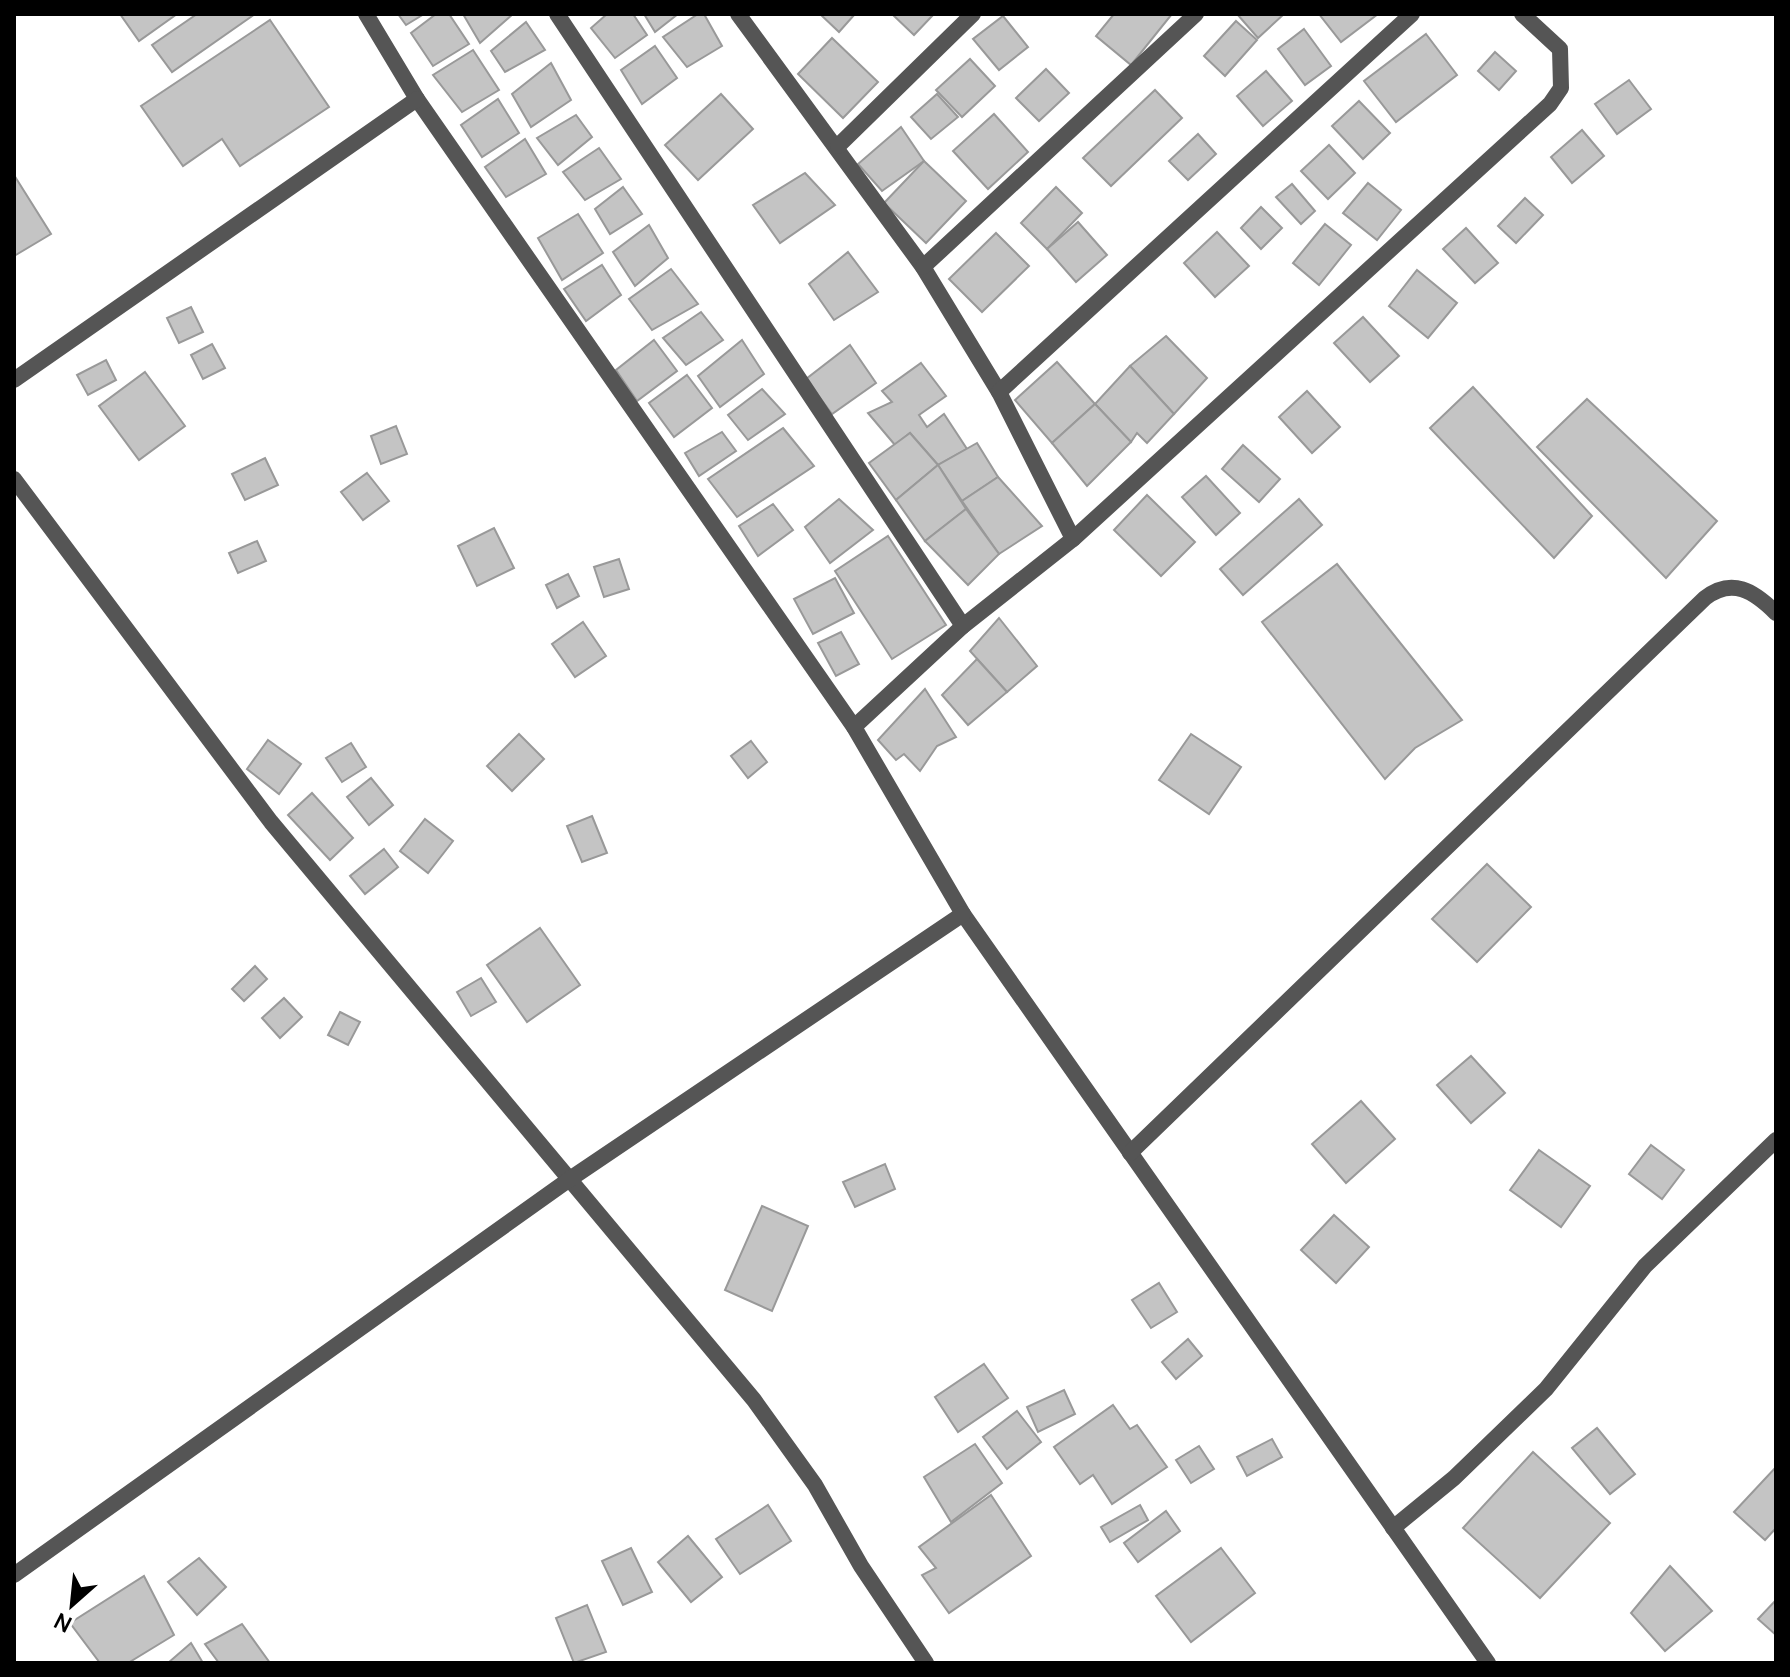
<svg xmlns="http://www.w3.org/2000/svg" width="1790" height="1677" font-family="Manrope,sans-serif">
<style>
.building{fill:#c4c4c4;stroke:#999;stroke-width:2}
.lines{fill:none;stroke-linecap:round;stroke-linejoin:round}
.street{stroke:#555;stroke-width:16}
</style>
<rect width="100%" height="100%" fill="#fff"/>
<!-- building -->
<g class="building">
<polygon points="120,14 177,14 139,41"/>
<polygon points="197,14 255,14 172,72 152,45"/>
<polygon points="398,14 424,14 406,25"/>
<polygon points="436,14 449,14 469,44 433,66 411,33"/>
<polygon points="463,14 513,14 480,43"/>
<polygon points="607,14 633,14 647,35 615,58 591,28"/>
<polygon points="644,14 678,14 655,32"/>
<polygon points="698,14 704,14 722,46 687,67 663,37"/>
<polygon points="820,14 855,14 839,32"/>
<polygon points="892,14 934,14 914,35"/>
<polygon points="1114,14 1172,14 1131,65 1096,36"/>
<polygon points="1237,14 1284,14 1258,38"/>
<polygon points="1319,14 1378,14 1341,42"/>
<polygon points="1003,16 1028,47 999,70 973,39"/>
<polygon points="270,20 329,107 240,166 222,139 183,166 141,106"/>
<polygon points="1236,21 1257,40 1225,76 1204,56"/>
<polygon points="526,22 545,50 505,72 491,51"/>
<polygon points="1304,29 1331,66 1305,85 1278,49"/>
<polygon points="1426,34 1457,75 1396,122 1364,81"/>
<polygon points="832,38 878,82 843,118 798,74"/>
<polygon points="655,46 677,78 642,104 621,70"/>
<polygon points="473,50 499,90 462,112 433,75"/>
<polygon points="1495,52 1516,71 1499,90 1478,71"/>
<polygon points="970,59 995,86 962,117 936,90"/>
<polygon points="551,63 571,100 531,127 512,94"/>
<polygon points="1046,69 1069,93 1039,121 1016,98"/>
<polygon points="1266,71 1292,101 1263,126 1237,96"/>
<polygon points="1629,80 1651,109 1617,134 1595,104"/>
<polygon points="1155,90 1182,118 1111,186 1083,158"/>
<polygon points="721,94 753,129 698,180 665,145"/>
<polygon points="937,94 958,117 931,139 911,117"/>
<polygon points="498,99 519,133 482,157 461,125"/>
<polygon points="1359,101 1390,133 1363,159 1332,126"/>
<polygon points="994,114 1028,152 988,189 953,151"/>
<polygon points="576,115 592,137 558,165 537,138"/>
<polygon points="901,127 924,161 882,191 858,164"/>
<polygon points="1582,130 1604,156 1572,183 1551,157"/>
<polygon points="1198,134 1216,154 1188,180 1169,161"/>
<polygon points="525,139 546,174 506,197 485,167"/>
<polygon points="1329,145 1355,173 1328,199 1301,171"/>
<polygon points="599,148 621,179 585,200 563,172"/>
<polygon points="924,161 966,201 926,243 884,203"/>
<polygon points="805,173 835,205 780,243 753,205"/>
<polygon points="14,175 51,234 14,256"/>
<polygon points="1368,183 1401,210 1377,240 1343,213"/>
<polygon points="1292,184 1315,211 1301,224 1276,197"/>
<polygon points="623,187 642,214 610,234 595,209"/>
<polygon points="1056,187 1082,213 1047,249 1021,223"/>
<polygon points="1525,198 1543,215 1516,243 1498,226"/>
<polygon points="1261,207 1282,228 1261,249 1241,228"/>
<polygon points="578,214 603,253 562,280 538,238"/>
<polygon points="1078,222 1107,255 1076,282 1047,249"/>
<polygon points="1325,224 1351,245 1319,285 1293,263"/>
<polygon points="649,225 668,258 635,286 613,252"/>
<polygon points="1466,228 1498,263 1475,283 1443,249"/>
<polygon points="1217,232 1249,266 1215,297 1184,263"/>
<polygon points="996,233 1029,266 982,312 949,279"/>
<polygon points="848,252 878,292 834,320 809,284"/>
<polygon points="602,265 621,295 586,321 564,289"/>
<polygon points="671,269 698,304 652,330 629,299"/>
<polygon points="1417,270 1457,303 1428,338 1389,306"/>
<polygon points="191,307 203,332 179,343 167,318"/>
<polygon points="701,312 723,340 686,365 663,338"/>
<polygon points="1363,317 1399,356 1370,382 1334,343"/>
<polygon points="1166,336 1207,378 1174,414 1130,366"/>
<polygon points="654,340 677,371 637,401 616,370"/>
<polygon points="742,340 764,374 720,407 698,376"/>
<polygon points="212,344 225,368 203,379 191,355"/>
<polygon points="850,345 876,383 832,414 806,379"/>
<polygon points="106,360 116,380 88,395 77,375"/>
<polygon points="1057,362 1095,404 1052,443 1015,400"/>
<polygon points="921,363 946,396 919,415 927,427 944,414 967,449 938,465 910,433 895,445 868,413 892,402 882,391"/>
<polygon points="1130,366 1174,414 1147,443 1137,433 1131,442 1095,404"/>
<polygon points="145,372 185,426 139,460 99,406"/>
<polygon points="687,375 712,408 674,437 649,403"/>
<polygon points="1473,387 1592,516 1554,558 1430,428"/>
<polygon points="762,389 785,414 748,440 728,415"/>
<polygon points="1307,391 1340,427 1312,453 1279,417"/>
<polygon points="1587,399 1717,521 1666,578 1537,447"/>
<polygon points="1095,404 1131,442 1087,486 1052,443"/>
<polygon points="396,426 407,454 381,464 371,436"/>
<polygon points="783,428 814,466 737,517 708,479"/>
<polygon points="722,432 736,451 699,476 685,453"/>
<polygon points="910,433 938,465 896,500 869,463"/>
<polygon points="977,443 998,477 962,501 938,465"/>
<polygon points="1243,445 1280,479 1259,502 1222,469"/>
<polygon points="265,458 278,485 245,500 232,474"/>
<polygon points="938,465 966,509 925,541 896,500"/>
<polygon points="367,473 389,501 363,520 341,492"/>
<polygon points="1206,476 1240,513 1216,535 1182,497"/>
<polygon points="998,477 1042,526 999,554 962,501"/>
<polygon points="1147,495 1195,542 1161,576 1114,530"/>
<polygon points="839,499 873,530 830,563 805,527"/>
<polygon points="1299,499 1322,525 1243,595 1220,569"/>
<polygon points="773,504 793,530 758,556 739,526"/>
<polygon points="966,509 999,554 968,585 925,541"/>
<polygon points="494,528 514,568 477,586 458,546"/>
<polygon points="888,536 946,625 892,659 835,571"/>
<polygon points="257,541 266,561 238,573 229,553"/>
<polygon points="619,559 629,589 604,597 594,567"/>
<polygon points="1337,564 1462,720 1415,748 1385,779 1262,622"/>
<polygon points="568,574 579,596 557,608 546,585"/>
<polygon points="835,578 854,613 813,634 794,599"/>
<polygon points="999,618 1037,666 1007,692 970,651"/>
<polygon points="583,622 606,656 575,677 552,644"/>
<polygon points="841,632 859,664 836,676 818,643"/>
<polygon points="977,659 1007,692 968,725 942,695"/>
<polygon points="925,689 956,737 937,746 920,771 904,754 896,760 878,740"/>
<polygon points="519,734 544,759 512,791 487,766"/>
<polygon points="1191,734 1241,767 1209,814 1159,780"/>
<polygon points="268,740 301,764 279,794 247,769"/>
<polygon points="751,741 767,762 748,778 731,756"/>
<polygon points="351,743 366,767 342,782 326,758"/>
<polygon points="371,778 393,805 369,825 347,797"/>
<polygon points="312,793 353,838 330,860 288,815"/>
<polygon points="592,816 607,853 582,862 567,826"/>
<polygon points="425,819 453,841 428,873 400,851"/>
<polygon points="384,849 398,867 365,894 350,876"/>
<polygon points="1487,864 1531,907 1477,962 1432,919"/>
<polygon points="540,928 580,985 527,1022 487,965"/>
<polygon points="255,966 267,979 244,1001 232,989"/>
<polygon points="481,978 496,1002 471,1016 457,992"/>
<polygon points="284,998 302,1017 280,1038 262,1018"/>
<polygon points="340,1012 360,1022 348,1045 328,1035"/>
<polygon points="1471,1056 1505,1093 1471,1123 1437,1085"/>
<polygon points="1361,1101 1395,1139 1346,1183 1312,1144"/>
<polygon points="1651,1145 1684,1170 1662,1199 1629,1174"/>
<polygon points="1539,1150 1590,1186 1561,1227 1510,1190"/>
<polygon points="885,1164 895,1189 855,1207 843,1182"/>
<polygon points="762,1206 808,1226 772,1311 725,1290"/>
<polygon points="1334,1215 1369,1247 1336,1283 1301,1250"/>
<polygon points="1159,1283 1177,1312 1151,1328 1132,1300"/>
<polygon points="1188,1339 1202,1356 1176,1379 1162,1362"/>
<polygon points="984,1364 1008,1398 958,1432 935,1397"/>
<polygon points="1064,1390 1075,1414 1038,1432 1027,1407"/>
<polygon points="1113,1405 1130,1429 1137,1425 1167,1467 1112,1504 1093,1475 1080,1484 1054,1447"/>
<polygon points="1017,1411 1041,1442 1007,1469 983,1437"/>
<polygon points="1597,1428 1635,1474 1610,1494 1572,1448"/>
<polygon points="1272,1439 1282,1457 1247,1476 1237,1457"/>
<polygon points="975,1444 1002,1483 951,1522 924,1477"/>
<polygon points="1199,1446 1214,1469 1191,1483 1176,1460"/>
<polygon points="1533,1452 1610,1523 1540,1598 1463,1528"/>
<polygon points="1776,1467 1776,1528 1765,1540 1734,1512"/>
<polygon points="991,1495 1031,1556 949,1613 922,1575 936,1568 919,1547"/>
<polygon points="768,1505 791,1541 740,1574 716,1539"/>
<polygon points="1140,1505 1148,1520 1110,1542 1101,1527"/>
<polygon points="1166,1511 1180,1531 1138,1562 1124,1543"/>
<polygon points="688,1536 722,1577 691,1602 658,1562"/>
<polygon points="631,1548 652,1592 623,1605 602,1561"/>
<polygon points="1221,1548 1255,1593 1191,1642 1156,1596"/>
<polygon points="199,1558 226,1587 197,1615 168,1582"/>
<polygon points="1670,1566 1712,1611 1665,1651 1631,1613"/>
<polygon points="144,1576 174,1635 128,1663 100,1663 70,1623"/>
<polygon points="1776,1600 1776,1635 1758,1619"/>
<polygon points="587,1605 606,1652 574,1663 556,1618"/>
<polygon points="242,1624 270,1663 219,1663 205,1644"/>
<polygon points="191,1643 203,1663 168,1663"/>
</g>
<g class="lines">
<!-- street -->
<g class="street">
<polyline points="366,14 417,99 854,727 963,914 1488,1663"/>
<polyline points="557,14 963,626"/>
<polyline points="738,14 923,267 999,392 1073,539"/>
<polyline points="838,146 973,14"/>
<polyline points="923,267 1196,14"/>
<polyline points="14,380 417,99"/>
<polyline points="999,392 1412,14"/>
<polyline points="14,479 271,822 754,1400 815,1485 861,1566 926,1663"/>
<polyline points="854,727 963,626 1073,539 1550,104 1561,88 1560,49 1522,14"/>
<path d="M 1130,1153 L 1705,598 C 1732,577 1754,591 1776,613"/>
<polyline points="1393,1528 1454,1478 1546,1389 1645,1266 1776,1140"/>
<polyline points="14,1575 567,1181 963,914"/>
</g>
</g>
<!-- border -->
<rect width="1790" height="1677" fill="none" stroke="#000000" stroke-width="32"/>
<!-- north arrow -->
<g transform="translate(72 1605) rotate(207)" stroke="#ffffff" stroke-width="6" paint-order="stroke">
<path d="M0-6L14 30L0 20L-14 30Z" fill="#000000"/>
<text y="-12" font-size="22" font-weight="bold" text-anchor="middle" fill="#000000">N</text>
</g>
</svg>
